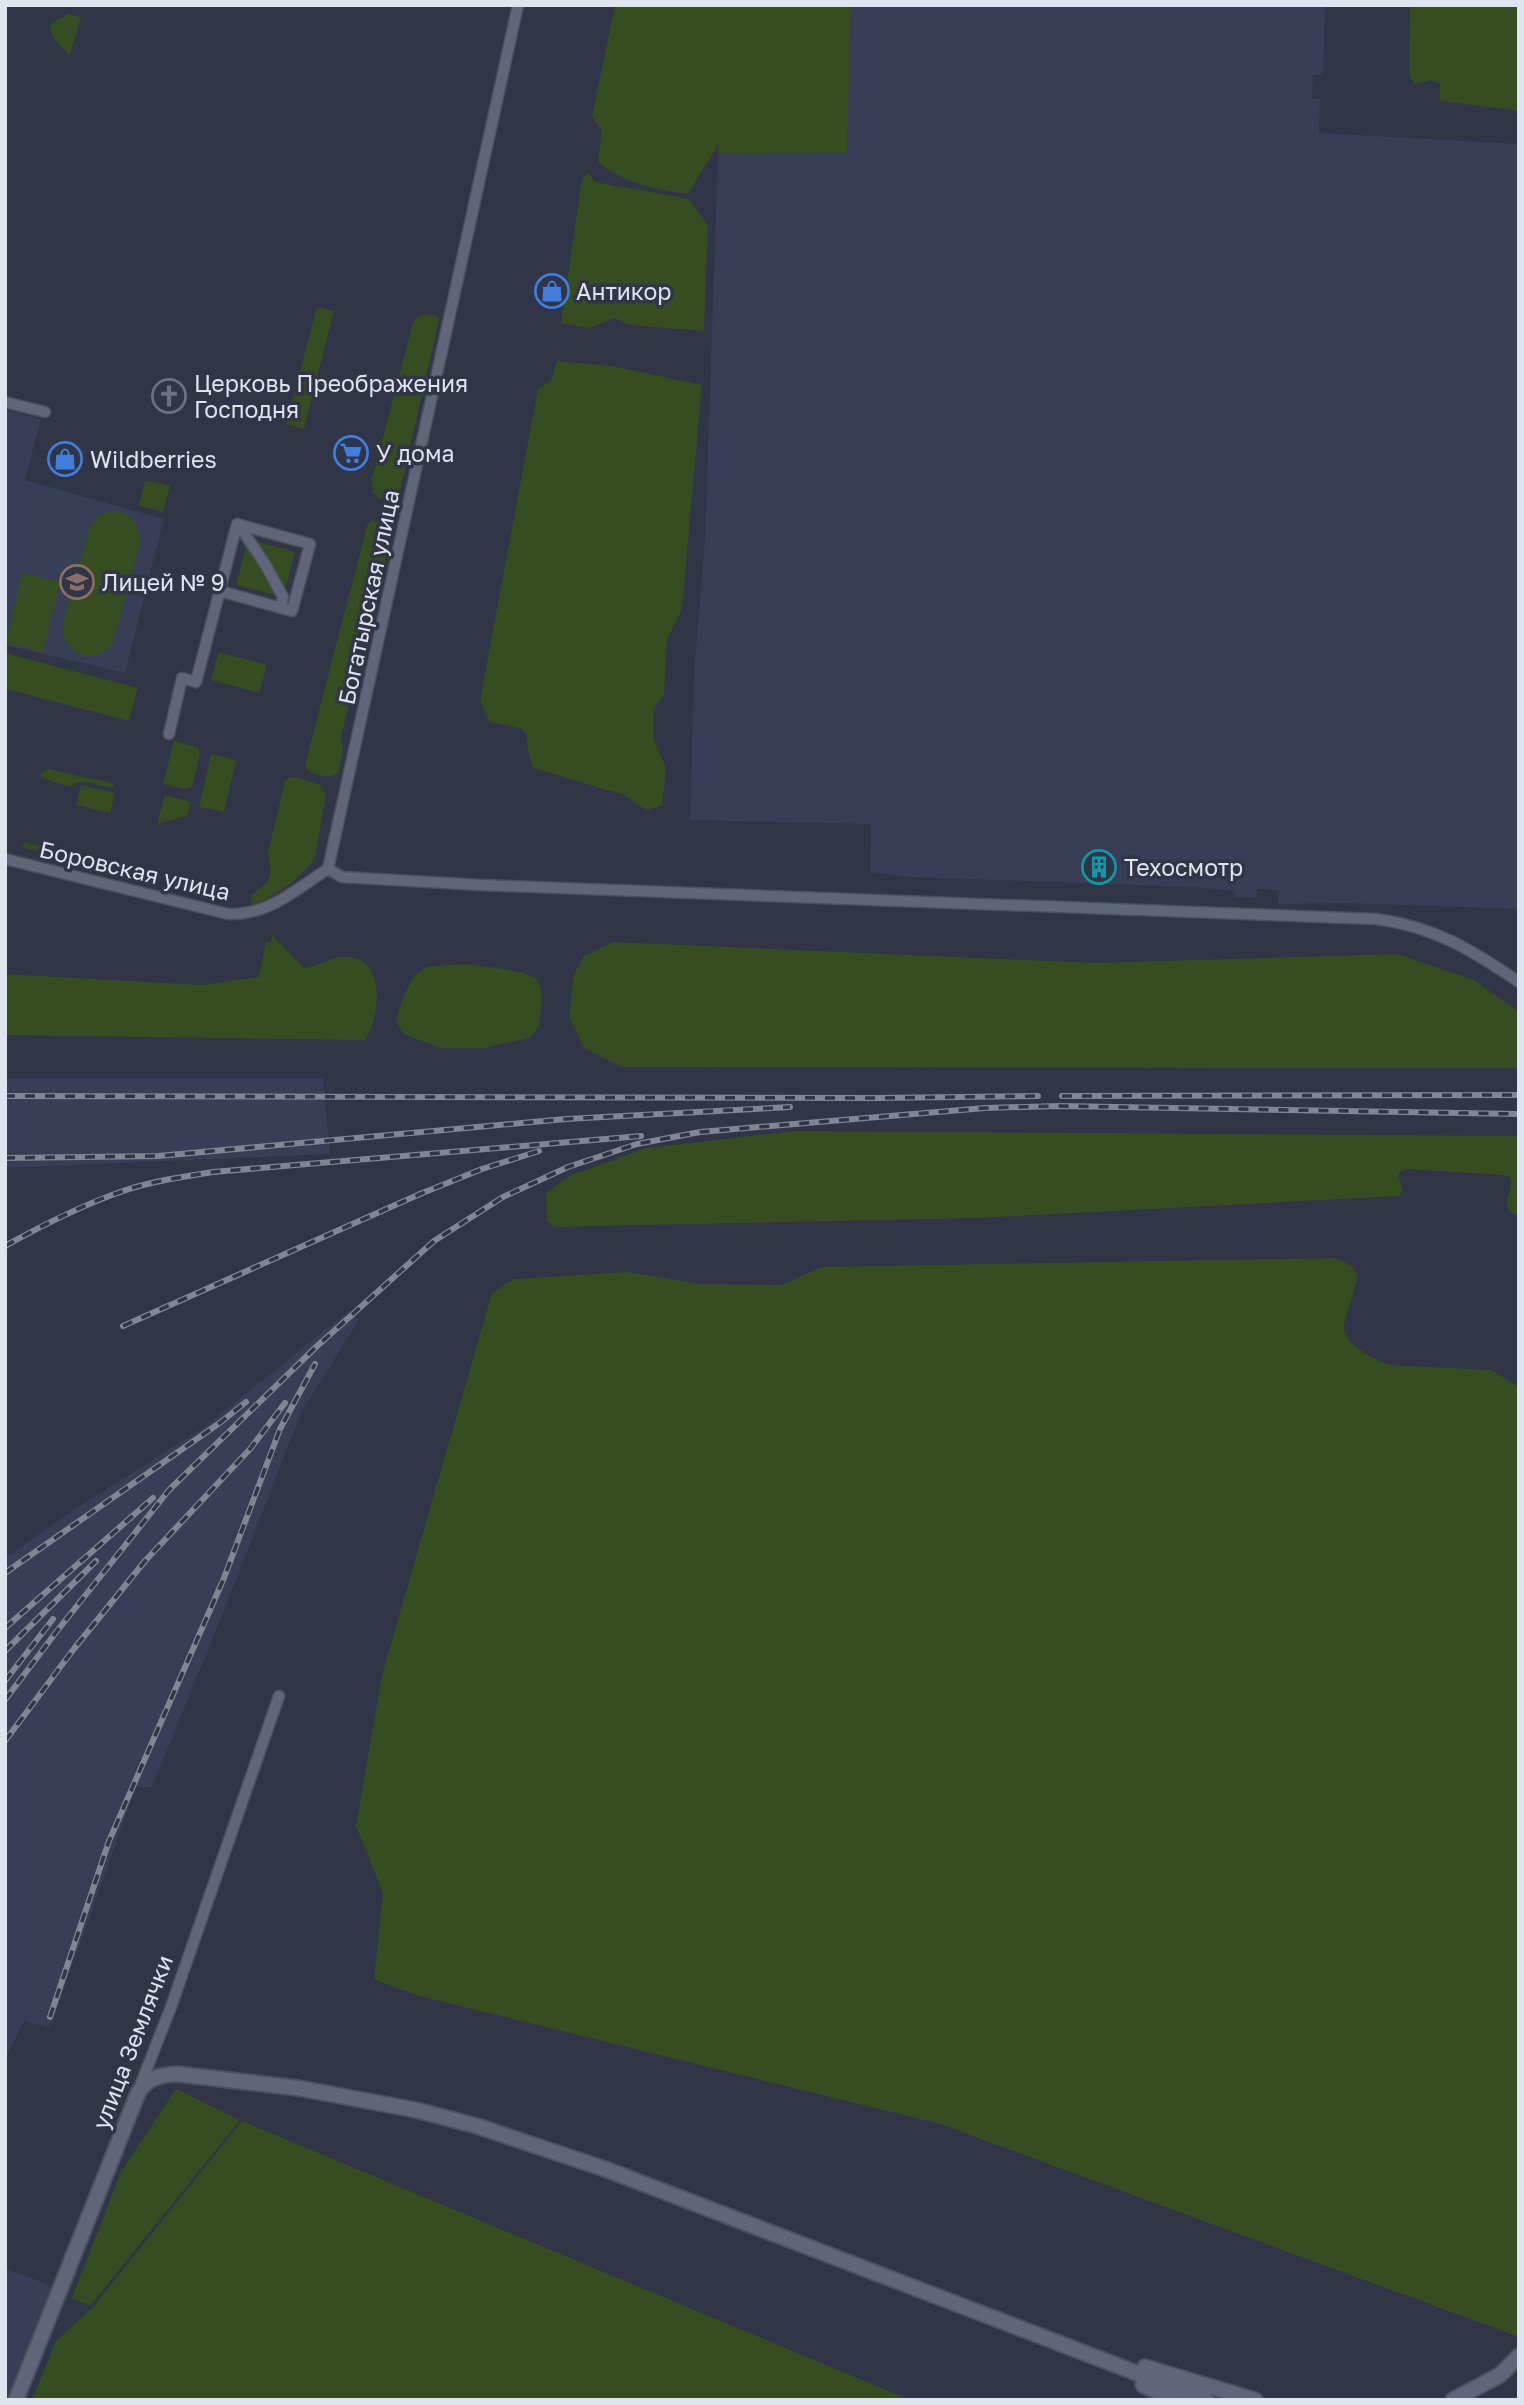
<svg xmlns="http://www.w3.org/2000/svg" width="1524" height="2405" font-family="'Golos Text',sans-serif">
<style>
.built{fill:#373e56}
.green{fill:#364d21}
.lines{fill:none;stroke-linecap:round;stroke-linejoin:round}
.street-casing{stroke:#4c515f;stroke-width:13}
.secondary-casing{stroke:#4c515f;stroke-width:18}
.street{stroke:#60667a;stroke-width:10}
.secondary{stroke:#60667a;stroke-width:14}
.rail-casing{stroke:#818594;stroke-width:6}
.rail{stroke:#303547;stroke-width:3.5;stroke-dasharray:10;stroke-linecap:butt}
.labels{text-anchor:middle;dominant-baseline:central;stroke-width:7;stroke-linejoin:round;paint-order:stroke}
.poi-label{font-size:23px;fill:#e0e4ef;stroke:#303547;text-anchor:start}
.street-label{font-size:23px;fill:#e0e4ef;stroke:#303547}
</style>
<rect width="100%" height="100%" fill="#303547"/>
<!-- built -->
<g class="built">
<polygon points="851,5 1325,5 1323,75 1313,75 1312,99 1320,99 1319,133 1519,144 1519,909 1345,903 1278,904 1278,890 1262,889 1257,889 1257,898 1235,897 1235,891 1191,887 909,877 870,872 871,824 690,820 694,674 705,539 718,154 847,153"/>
<polygon points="5,410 41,419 25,480 164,519 125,673 5,645"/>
<polygon points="5,1078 323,1078 330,1154 5,1168"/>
<polygon points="349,1311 359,1320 302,1411 225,1608 152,1787 136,1787 50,2028 24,2021 5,2060 5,1558 75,1509 203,1428"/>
<polygon points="5,2268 52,2286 8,2400 5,2400"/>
</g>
<!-- green -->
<g class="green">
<path d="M 615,5 L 851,5 L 847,153 L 718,154 L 719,143 L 688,194 C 653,189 626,184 598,162 L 602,131 L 592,116 Z"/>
<polygon points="1410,5 1519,5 1519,111 1440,101 1440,84 1431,80 1415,84 1409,76"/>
<polygon points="68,14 81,17 70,55 56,41 50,30 51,24"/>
<polygon points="588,173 595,182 689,199 708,226 704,331 629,325 615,318 589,328 561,323 582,179"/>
<polygon points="317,307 334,311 304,429 286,424"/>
<path d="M 436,315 L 439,320 L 399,495 L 391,501 L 381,499 L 373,493 L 372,479 L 413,323 C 417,315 427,313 436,315 Z"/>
<polygon points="557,361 612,366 702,385 682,609 667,640 664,694 653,710 653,737 666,768 662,806 646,810 624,795 533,768 528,751 527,734 520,728 489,722 480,700 538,389 551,381"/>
<polygon points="145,480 170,486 163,512 139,506"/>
<path d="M 113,511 C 132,513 142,526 139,545 L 113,643 C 95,668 59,654 63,623 L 90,526 L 99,515 Z"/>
<path d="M 372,520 L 393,527 C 378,598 358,667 341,737 L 343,750 L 338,773 C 329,780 314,775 306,769 L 305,765 L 367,526 Z"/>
<polygon points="248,539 295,552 283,597 236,585"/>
<polygon points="22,573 60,582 43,652 6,643"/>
<polygon points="219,652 267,665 259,693 211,680"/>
<polygon points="5,653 138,688 129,721 5,689"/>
<polygon points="174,741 198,747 200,754 192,787 182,789 163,784"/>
<polygon points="211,754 236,760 224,812 199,807"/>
<path d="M 49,769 L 112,783 L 115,788 C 100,788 83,775 70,787 L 42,778 L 40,774 Z"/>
<path d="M 297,777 L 320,785 L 326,795 L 315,857 C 306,874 273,899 254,904 L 251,903 L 251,896 L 267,882 L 271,872 L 268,853 L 285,781 L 288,778 Z"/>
<polygon points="81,785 115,793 110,813 76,805"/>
<polygon points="165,795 191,802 187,816 157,824"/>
<polygon points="24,842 99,860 101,864 96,866 22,847"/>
<path d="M 272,935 L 304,968 C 317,967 327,959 340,957 C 386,952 382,1013 365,1040 L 5,1035 L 5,974 L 201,985 L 259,977 L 266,942 L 271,943 Z"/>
<polygon points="613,942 1095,963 1397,954 1474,980 1519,1012 1519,1068 621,1067 584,1048 569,1017 574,974 584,956"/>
<path d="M 466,964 C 481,967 533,969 539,983 C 544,995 540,1014 539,1027 L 529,1038 L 484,1048 L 440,1048 L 404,1034 L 396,1022 C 399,1008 410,973 425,968 C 437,964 453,966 466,964 Z"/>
<path d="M 795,1131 L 1519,1136 L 1519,1216 C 1496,1208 1515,1193 1510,1177 L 1504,1175 L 1406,1169 L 1400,1172 L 1398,1176 L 1403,1190 L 1399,1196 L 979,1218 L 554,1227 L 547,1221 L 546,1193 L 571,1175 L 647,1148 Z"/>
<polygon points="1335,1258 1352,1266 1358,1276 1343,1328 1350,1342 1367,1355 1389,1365 1491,1370 1519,1387 1519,2337 940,2124 415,1995 374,1979 383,1893 356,1826 382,1675 492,1293 514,1279 626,1272 700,1284 782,1285 821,1267"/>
<polygon points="176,2089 240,2120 90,2306 72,2298 121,2172"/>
<polygon points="242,2121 910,2400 32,2400 56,2341 93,2307"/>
</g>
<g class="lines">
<!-- street casing -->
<g class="street-casing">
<g id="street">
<polyline points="5,402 45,412"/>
<polyline points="238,524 265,564 283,597 281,608"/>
<polyline points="169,734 182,678 196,682 237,524 310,544 292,611 220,591"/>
<path d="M 5,859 L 228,914 C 268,916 296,889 328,869"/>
<path d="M 328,869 L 342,877 L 480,885 L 1376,919 C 1433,926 1472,950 1519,982"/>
<polyline points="328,869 518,5"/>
<polyline points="140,2086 171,2007 279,1696"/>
</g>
</g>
<!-- secondary casing -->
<g class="secondary-casing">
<g id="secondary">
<polyline points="1145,2367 1255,2400"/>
<polyline points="1143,2385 1175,2400"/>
<path d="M 16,2400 L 138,2093 C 147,2078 159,2075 177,2074 L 298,2088 L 416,2110 L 477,2126 L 605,2169 L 1207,2400"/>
<polyline points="1453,2400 1500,2375 1519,2356"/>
</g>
</g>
<!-- street -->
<use href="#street" class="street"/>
<!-- secondary -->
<use href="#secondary" class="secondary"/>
<!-- rail casing -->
<g class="rail-casing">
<g id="rail">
<polyline points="5,1096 875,1098 1038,1096"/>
<polyline points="1062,1096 1519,1095"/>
<polyline points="5,1158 158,1156 566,1119 790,1107"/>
<path d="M 5,1246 C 43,1225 82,1205 123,1191 C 152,1181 183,1177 213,1172 L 641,1136"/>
<polyline points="123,1326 420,1194 482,1169 539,1151"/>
<polyline points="5,1573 221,1422 246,1402"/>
<polyline points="5,1628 153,1498"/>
<polyline points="5,1651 96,1561"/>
<polyline points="5,1681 53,1619"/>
<polyline points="5,1700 57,1631 169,1490 315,1348 434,1241 503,1197 568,1167 637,1144 700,1132 985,1108 1060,1106 1519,1114"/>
<polyline points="5,1741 73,1650 145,1561 250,1449 285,1403"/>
<polyline points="50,2017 109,1841 224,1578 280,1429 315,1364"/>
</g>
</g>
<!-- rail -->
<use href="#rail" class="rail"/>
</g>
<!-- icons -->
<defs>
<g id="shop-ring" transform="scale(1.75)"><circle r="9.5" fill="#303547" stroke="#3f7fe0" stroke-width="1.5"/><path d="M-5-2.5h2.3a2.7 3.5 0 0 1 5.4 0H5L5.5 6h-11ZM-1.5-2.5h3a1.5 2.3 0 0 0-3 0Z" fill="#3f7fe0"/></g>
<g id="church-ring" transform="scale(1.75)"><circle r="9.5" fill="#303547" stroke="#6b7280" stroke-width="1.5"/><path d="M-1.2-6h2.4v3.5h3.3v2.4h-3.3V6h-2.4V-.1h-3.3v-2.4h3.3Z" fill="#6b7280"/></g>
<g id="supermarket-ring" transform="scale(1.75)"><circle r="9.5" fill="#303547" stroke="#3f7fe0" stroke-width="1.5"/><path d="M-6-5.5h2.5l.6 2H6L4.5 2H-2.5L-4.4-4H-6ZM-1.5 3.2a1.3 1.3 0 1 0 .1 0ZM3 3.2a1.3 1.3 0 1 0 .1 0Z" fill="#3f7fe0"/></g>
<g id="school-ring" transform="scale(1.75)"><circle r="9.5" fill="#303547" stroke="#8d6e63" stroke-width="1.5"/><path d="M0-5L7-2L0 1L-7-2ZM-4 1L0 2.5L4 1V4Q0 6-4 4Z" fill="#8d6e63"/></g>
<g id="building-ring" transform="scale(1.75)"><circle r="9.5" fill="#303547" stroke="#0f9aa8" stroke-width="1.5"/><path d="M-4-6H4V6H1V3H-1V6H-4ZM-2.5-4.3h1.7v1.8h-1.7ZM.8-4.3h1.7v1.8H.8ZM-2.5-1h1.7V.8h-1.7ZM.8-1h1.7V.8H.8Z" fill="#0f9aa8"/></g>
</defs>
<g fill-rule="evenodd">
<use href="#shop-ring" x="552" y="291"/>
<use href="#church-ring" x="169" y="396"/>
<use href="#supermarket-ring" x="351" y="453"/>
<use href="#shop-ring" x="65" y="459"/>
<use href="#school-ring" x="77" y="582"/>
<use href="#building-ring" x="1099" y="867"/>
</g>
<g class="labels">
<!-- poi labels -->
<g class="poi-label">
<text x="576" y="291">Антикор</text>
<text x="194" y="383">Церковь Преображения<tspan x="194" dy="26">Господня</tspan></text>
<text x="376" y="453">У дома</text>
<text x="90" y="459">Wildberries</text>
<text x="102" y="582">Лицей № 9</text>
<text x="1124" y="867">Техосмотр</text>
</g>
<!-- street labels -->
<g class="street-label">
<text transform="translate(368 597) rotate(-78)">Богатырская улица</text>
<text transform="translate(135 870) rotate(13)">Боровская улица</text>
<text transform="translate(132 2042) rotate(-69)">улица Землячки</text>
</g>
</g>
<!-- border -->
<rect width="1524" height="2405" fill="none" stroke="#e0e4ef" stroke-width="14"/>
</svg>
